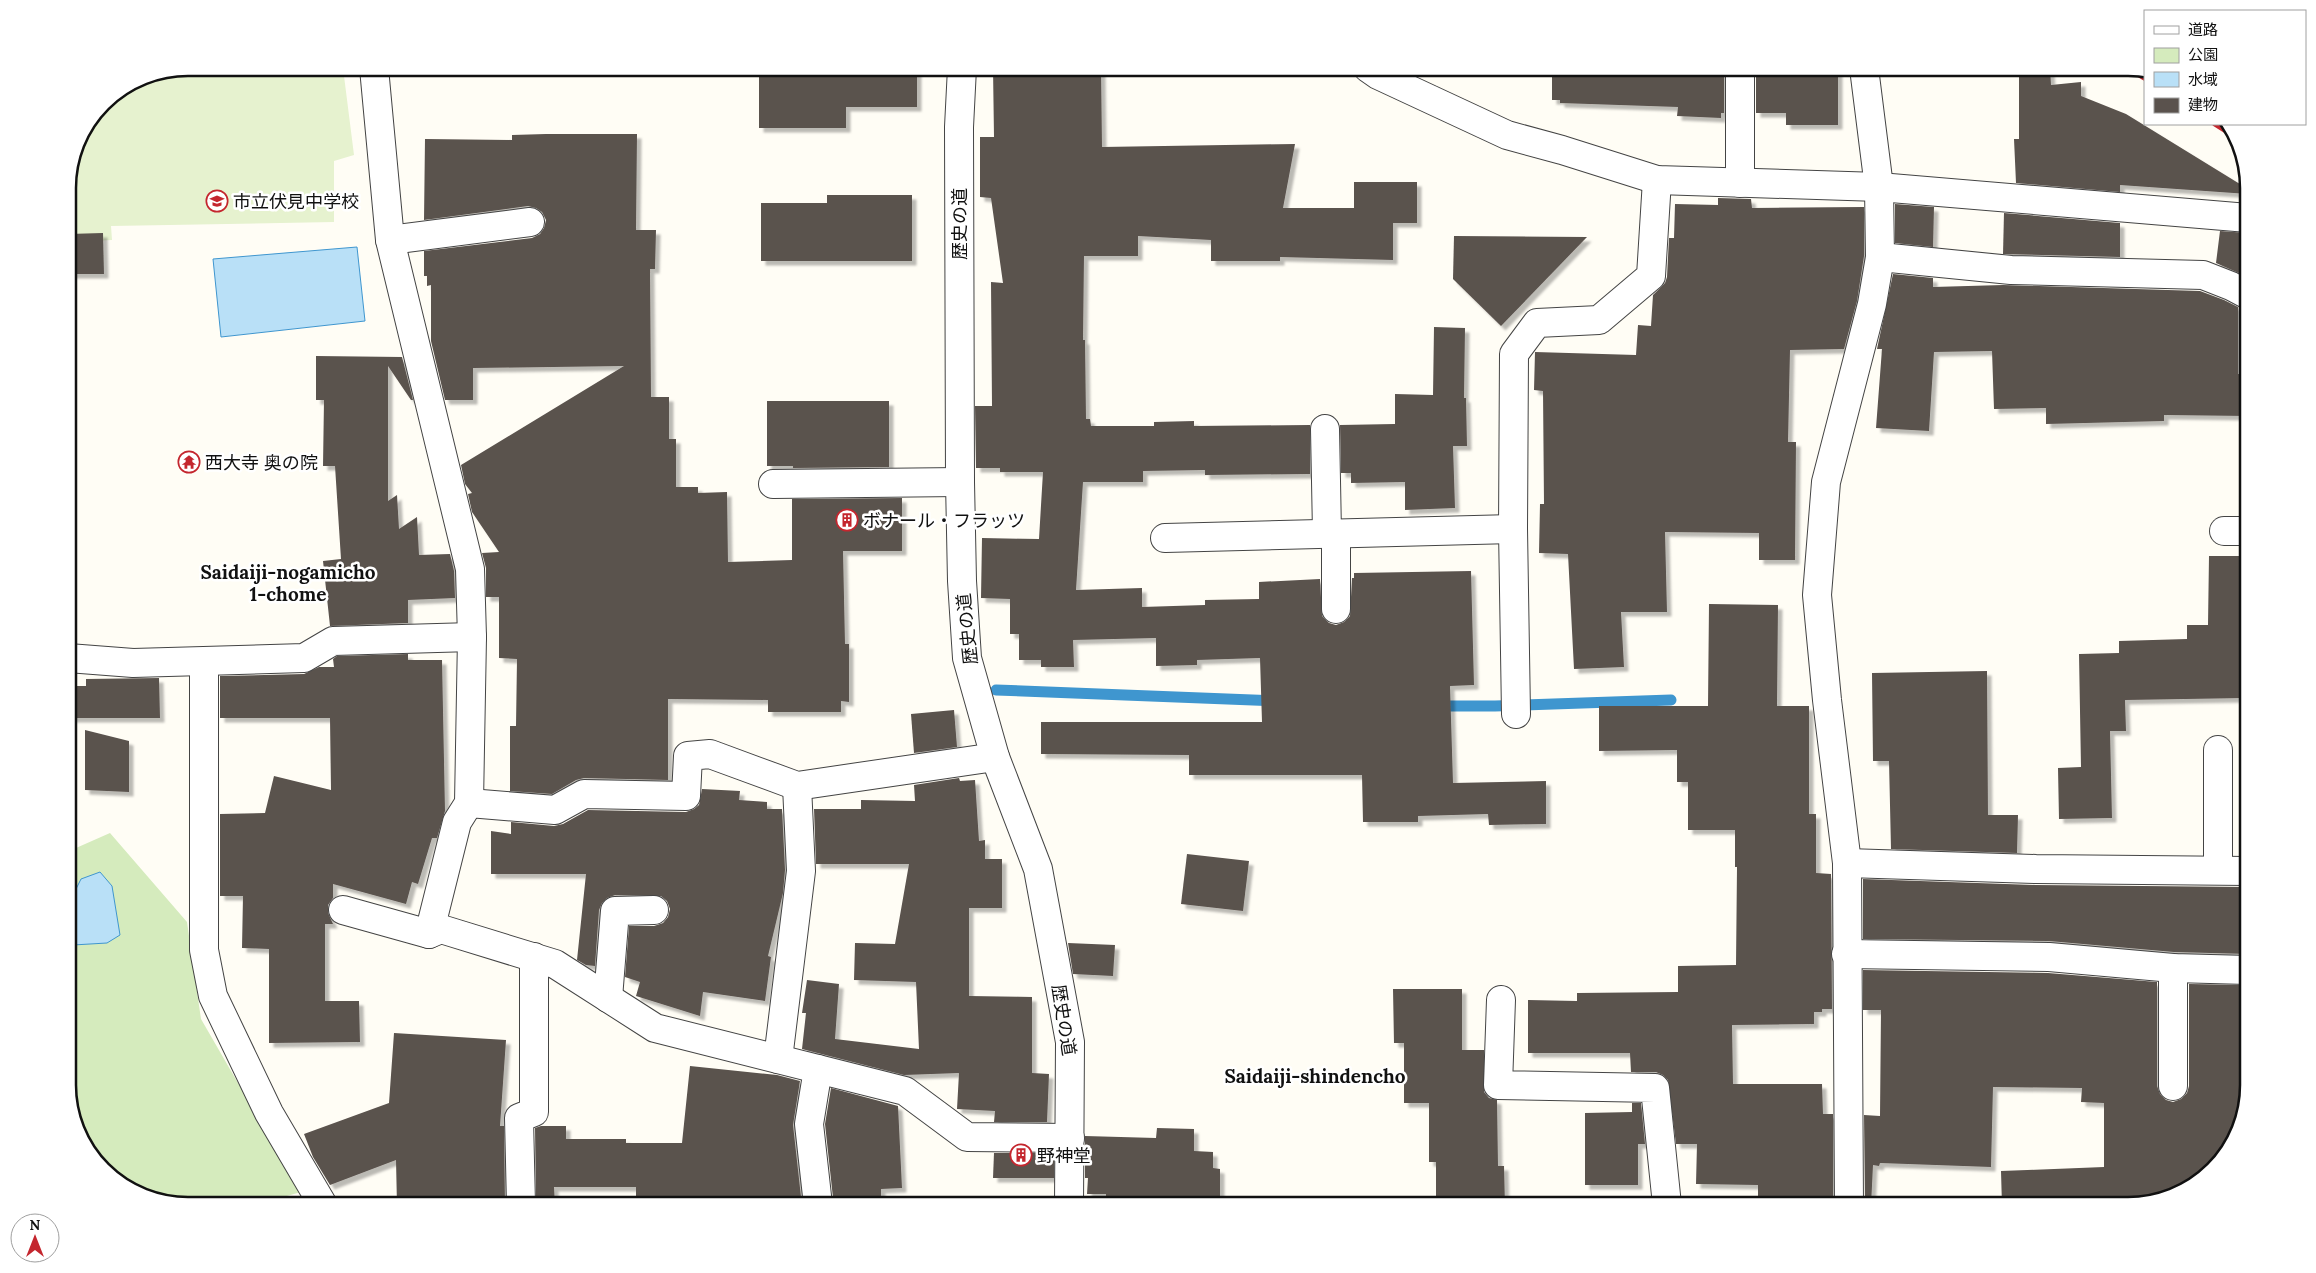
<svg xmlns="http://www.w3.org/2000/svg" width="2316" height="1273" font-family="Lora,'Noto Sans JP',serif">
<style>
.green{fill:#d5ebbd}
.pitch{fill:#e6f2cf}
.water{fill:#b9e0f7;stroke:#3f96cf}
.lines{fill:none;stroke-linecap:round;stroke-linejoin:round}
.stream{stroke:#3f96cf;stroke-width:11}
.building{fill:#5a524d;filter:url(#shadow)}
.minor-casing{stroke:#444;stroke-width:30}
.minor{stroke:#fff;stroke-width:28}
.rail{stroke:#c4262e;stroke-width:4}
.labels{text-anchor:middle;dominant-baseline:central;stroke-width:5;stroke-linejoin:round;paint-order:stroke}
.poi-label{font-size:18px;fill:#111;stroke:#fff;text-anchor:start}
.street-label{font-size:18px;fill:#111;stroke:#fff}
.neighbourhood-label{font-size:19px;font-weight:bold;fill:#111;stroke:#fff}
.rim{fill:none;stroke:#111;stroke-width:2.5}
</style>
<defs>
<filter id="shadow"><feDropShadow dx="4.5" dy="4.5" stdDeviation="1" flood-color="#0004"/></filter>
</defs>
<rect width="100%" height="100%" fill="#fffdf5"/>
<!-- green -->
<polygon class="green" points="110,833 187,922 201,1019 301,1192 255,1205 188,1205 135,1193 88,1152 68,1093 68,860 76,848"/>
<!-- pitch -->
<polygon class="pitch" points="188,68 343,68 354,155 334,161 334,222 111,226 112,240 68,242 68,181 77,142 103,103 142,77"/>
<!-- water -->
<g class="water">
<polygon points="357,247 365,321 221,337 213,259"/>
<polygon points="100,872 112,886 120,935 107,943 73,945 68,930 73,895 81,879"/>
</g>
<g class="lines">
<!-- stream -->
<g class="stream">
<polyline points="996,690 1277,701"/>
<polyline points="1437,706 1495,706 1671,700"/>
</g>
</g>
<!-- building -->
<g class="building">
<polygon points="839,68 917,68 917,107 846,107 846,128 759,128 759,74 839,74"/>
<polygon points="993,68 1101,68 1102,147 1295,144 1283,208 1354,208 1354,182 1417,182 1417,223 1393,223 1393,260 1280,257 1280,261 1211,261 1211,240 1138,236 1138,256 1084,256 1083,340 1085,340 1086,419 1090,419 1091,426 1154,426 1154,422 1194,421 1194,426 1310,425 1310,474 1205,475 1205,470 1143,471 1143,482 1083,482 1076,590 1142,588 1142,607 1205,605 1205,600 1259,599 1259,582 1320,579 1322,616 1329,623 1336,625 1344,622 1350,616 1352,578 1354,578 1354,573 1471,571 1474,685 1450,686 1453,783 1546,781 1546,824 1489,825 1488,814 1418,816 1418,822 1363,822 1362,775 1189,775 1189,755 1041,754 1041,722 1262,722 1260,658 1197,660 1197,665 1156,666 1156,638 1073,640 1074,667 1041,667 1041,660 1019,660 1019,634 1010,634 1010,599 981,598 982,538 1039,539 1043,472 1000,472 1000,468 976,468 975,406 992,406 991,282 1003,283 991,198 980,197 980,137 994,137"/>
<polygon points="1552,68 1724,68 1724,113 1721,113 1721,118 1677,116 1678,107 1560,103 1560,100 1552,100"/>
<polygon points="1756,68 1838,68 1838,125 1786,125 1786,113 1756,113"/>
<polygon points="2019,68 2050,68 2051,85 2081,82 2081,96 2126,114 2248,189 2248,194 2120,185 2120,192 2016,183 2014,139 2019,139"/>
<polygon points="546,134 637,134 636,230 656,230 655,269 650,269 651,397 669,397 669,439 676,439 676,487 698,487 698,493 727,492 728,562 792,560 792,499 902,498 902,551 843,551 845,644 849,644 849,702 841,701 841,712 768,712 768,700 668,699 668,780 584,778 576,780 552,794 510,791 510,726 516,726 517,659 499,658 499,597 486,597 486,568 482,553 499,552 472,512 468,494 472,493 465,484 461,465 624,366 473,368 473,400 445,400 431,341 431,285 427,286 427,276 424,276 424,251 532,238 540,234 544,228 546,220 542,212 536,208 528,206 424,220 425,139 512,140 512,135"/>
<polygon points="827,195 912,195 912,261 761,261 761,203 827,203"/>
<polygon points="1718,198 1751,199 1752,208 1864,207 1864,256 1857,301 1844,349 1790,350 1788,442 1796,442 1795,560 1759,560 1759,533 1665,532 1667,612 1621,612 1624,667 1574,669 1568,554 1539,553 1540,504 1544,504 1543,391 1534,390 1535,352 1636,355 1638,325 1651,326 1653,295 1665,283 1667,277 1669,238 1674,238 1675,204 1718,205"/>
<polygon points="1895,204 1934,207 1933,247 1895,243"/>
<polygon points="2004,213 2120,223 2120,257 2003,254"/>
<polygon points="2220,231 2248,233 2248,277 2216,263"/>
<polygon points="103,233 104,274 68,274 68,234"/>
<polygon points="1454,236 1587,237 1501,326 1453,279"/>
<polygon points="1893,274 1933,278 1933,287 2003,285 2200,291 2224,300 2238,307 2238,374 2248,374 2248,416 2164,415 2164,421 2046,424 2046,408 1994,409 1992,351 1934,352 1929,431 1876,428 1882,349 1877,349"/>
<polygon points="1434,327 1465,328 1464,398 1466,398 1467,446 1453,446 1455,508 1405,510 1405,482 1351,483 1351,473 1341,473 1340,425 1395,424 1395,394 1433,395"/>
<polygon points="316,356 402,357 413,400 411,400 388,366 388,501 397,495 399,529 417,517 419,555 450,554 454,571 455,598 408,600 408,623 330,626 323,561 341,559 335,466 323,466 324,400 316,400"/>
<polygon points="767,401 889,401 889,467 793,468 793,466 767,466"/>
<polygon points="2209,556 2244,556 2245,698 2125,700 2126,731 2110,731 2112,818 2059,819 2058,768 2081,767 2079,654 2119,653 2119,641 2187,639 2187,625 2208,625"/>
<polygon points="1709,604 1778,605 1777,706 1809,706 1809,814 1816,814 1816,873 1831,874 1832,1009 1822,1009 1822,1012 1814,1012 1814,1024 1732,1025 1733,1084 1822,1084 1823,1114 1833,1114 1833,1206 1758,1206 1758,1185 1696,1184 1697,1144 1676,1144 1668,1080 1663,1075 1656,1072 1631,1072 1630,1053 1528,1053 1528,1000 1577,1001 1577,993 1678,992 1678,966 1736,965 1737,867 1735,867 1735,830 1688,830 1688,782 1677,782 1677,750 1599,751 1599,706 1708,706"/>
<polygon points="408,654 408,660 442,660 445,811 437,838 432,838 418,884 412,882 406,904 333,884 333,898 328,905 328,913 333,924 325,924 325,1001 359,1001 360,1042 269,1043 269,949 242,948 243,896 220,896 220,814 265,813 274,776 331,790 330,718 220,718 220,676 304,674 319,667 334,667 333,659 337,656"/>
<polygon points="1987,671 1988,815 2018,815 2017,853 1891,849 1889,761 1873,761 1872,673"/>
<polygon points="159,678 160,718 68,718 68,686 86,686 86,679"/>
<polygon points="954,710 957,747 914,753 911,714"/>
<polygon points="85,730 129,741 129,792 85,790"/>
<polygon points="959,778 960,781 975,780 979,841 985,840 985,859 1002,859 1002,908 969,908 969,996 1032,997 1032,1073 1049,1074 1047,1122 994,1122 995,1111 957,1109 959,1073 904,1075 802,1049 806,1013 802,1013 807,980 839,984 835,1039 919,1049 916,982 854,980 855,943 895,944 909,864 816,864 814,809 861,809 861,800 915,801 914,785"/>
<polygon points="702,789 740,791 739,800 767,802 767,809 782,809 785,870 783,893 768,956 771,957 765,1001 703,992 700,1016 636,996 640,982 625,977 629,926 654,926 663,923 668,917 670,909 667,901 661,896 615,895 607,898 602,903 599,910 595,966 586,965 577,960 586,874 491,874 491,831 511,834 511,822 554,826 563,824 588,810 686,812 694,809 699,805"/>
<polygon points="1187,854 1249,861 1243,911 1181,904"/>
<polygon points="1863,879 2036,885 2248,887 2248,954 2174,952 2049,941 1863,939"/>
<polygon points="1068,943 1115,945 1113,976 1073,974"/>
<polygon points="1863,970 2048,973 2157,982 2157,1086 2160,1094 2166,1100 2173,1102 2181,1099 2187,1093 2189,1086 2189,984 2248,985 2248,1085 2236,1138 2195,1185 2128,1206 2002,1206 2001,1171 2104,1167 2104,1103 2081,1102 2082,1088 1993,1087 1991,1167 1880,1163 1879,1166 1873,1165 1871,1206 1865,1206 1864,1115 1880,1116 1881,1010 1863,1010"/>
<polygon points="1393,989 1462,989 1462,1050 1484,1050 1484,1092 1489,1098 1497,1100 1498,1166 1504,1166 1505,1206 1436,1206 1436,1162 1429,1162 1429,1103 1404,1103 1404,1043 1394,1043"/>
<polygon points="394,1033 506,1040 500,1126 504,1126 505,1206 397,1206 396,1160 330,1185 313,1157 304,1134 389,1103"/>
<polygon points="690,1066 777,1075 800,1081 793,1125 802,1206 636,1206 636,1187 554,1187 555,1206 536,1206 535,1128 541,1126 566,1126 566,1139 626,1139 626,1143 682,1143"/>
<polygon points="831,1088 898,1106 902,1188 881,1189 881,1198 833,1198 825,1124"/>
<polygon points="1632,1103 1641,1103 1645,1144 1638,1144 1638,1185 1585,1185 1585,1113 1632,1112"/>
<polygon points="1157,1128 1194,1129 1194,1151 1213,1152 1213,1168 1220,1169 1220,1204 1106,1203 1106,1194 1087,1194 1088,1178 1085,1178 1085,1136 1156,1138"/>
<polygon points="994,1153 1054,1153 1054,1178 993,1178"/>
</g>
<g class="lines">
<!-- minor casing -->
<g class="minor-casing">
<g id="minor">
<polyline points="374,68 390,240 470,569 472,637 469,803 457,822 429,934"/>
<polyline points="962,68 959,127 960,482 962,581 967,658 995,757 1038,869 1070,1042 1069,1205"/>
<polyline points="1368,68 1378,75 1507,135 1562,150 1657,180 1879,187 2248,218"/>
<polyline points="1740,183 1740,68"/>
<polyline points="390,240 530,222"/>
<polyline points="1880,257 2011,270 2203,275 2231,286 2248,295"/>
<polyline points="1325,429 1327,533"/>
<polyline points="773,484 960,482"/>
<polyline points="2224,531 2248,531"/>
<polyline points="1165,538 1513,529"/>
<polyline points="1336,609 1336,533"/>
<polyline points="68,658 133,663 304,658 333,641 472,637"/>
<polyline points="204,662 204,950 213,996 269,1113 323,1205"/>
<polyline points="1516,714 1513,529 1514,354 1537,323 1599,320 1651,276 1657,180"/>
<polyline points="2218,750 2218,870"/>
<polyline points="469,803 555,810 584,794 686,796 688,756 710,754 797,786 995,757"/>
<polyline points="1847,863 2036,869 2248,871"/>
<polyline points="343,910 429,934 441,929 555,964 655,1028 905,1091 967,1137 1070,1138"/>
<polyline points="1846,954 2049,957 2173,968 2248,970"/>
<polyline points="2173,968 2173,1086"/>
<polyline points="608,998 615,911 654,910"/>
<polyline points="1501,1000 1498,1085 1655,1088 1667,1205"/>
<polyline points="778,1059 801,871 797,786"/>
<polyline points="818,1069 809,1124 818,1205"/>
<polyline points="521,1205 519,1118 534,1112 534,957"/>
<polyline points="1849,1205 1847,863 1827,700 1817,595 1826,482 1872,304 1880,257 1879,187 1864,68"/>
</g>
</g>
<!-- minor -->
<use href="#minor" class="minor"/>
<!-- rail -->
<g class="rail">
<polyline points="2126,68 2145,79"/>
<polyline points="2214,124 2233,136"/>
</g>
</g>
<!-- icons -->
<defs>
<g id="school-ring" transform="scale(1.125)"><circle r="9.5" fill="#fff" stroke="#c4262e" stroke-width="1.5"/><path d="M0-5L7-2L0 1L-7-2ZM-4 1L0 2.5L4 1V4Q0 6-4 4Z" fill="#c4262e"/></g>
<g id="temple-ring" transform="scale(1.125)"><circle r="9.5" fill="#fff" stroke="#c4262e" stroke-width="1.5"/><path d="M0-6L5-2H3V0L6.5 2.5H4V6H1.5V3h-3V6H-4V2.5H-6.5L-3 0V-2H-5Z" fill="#c4262e"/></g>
<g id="building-ring" transform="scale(1.125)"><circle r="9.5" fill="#fff" stroke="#c4262e" stroke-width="1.5"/><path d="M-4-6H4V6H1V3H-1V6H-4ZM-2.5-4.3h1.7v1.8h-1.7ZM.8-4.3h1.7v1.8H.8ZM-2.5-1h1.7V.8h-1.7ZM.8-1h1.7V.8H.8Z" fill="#c4262e"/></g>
</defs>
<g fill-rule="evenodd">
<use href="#school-ring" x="217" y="201"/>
<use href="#temple-ring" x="189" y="462"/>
<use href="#building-ring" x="847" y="520"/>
<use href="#building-ring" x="1021" y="1155"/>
</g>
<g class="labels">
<!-- poi labels -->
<g class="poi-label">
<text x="233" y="201">市立伏見中学校</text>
<text x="205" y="462">西大寺 奥の院</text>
<text x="863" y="520">ボナール・フラッツ</text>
<text x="1037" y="1155">野神堂</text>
</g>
<!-- street labels -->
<g class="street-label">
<text transform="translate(959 224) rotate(-90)">歴史の道</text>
<text transform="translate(967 629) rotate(-96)">歴史の道</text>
<text transform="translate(1064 1020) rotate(81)">歴史の道</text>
</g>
<!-- neighbourhood labels -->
<g class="neighbourhood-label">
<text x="288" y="572">Saidaiji-nogamicho<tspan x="288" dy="22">1-chome</tspan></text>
<text x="1315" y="1076">Saidaiji-shindencho</text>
</g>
</g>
<!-- crop -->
<path d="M0 0H2316V1273H0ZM188 76H2128A112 112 0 0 1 2240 188V1085A112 112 0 0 1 2128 1197H188A112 112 0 0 1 76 1085V188A112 112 0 0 1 188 76Z" fill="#fff" fill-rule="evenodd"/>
<path class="rim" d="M188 76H2128A112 112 0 0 1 2240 188V1085A112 112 0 0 1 2128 1197H188A112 112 0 0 1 76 1085V188A112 112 0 0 1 188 76Z"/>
<!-- legend -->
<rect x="2144" y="10" width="162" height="115" fill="#ffffff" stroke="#a0a0a0"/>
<rect x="2154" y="26" width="25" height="8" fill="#ffffff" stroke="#a0a0a0"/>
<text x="2188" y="35" font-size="15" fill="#111111">道路</text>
<rect x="2154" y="48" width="25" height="15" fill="#d5ebbd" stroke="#a0a0a0"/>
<text x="2188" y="60" font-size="15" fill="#111111">公園</text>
<rect x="2154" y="72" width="25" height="15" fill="#b9e0f7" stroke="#a0a0a0"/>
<text x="2188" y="85" font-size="15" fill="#111111">水域</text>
<rect x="2154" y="98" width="25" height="15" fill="#5a524d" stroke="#a0a0a0"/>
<text x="2188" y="110" font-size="15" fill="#111111">建物</text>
<!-- north arrow -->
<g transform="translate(35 1238)"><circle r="24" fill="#ffffff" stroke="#a0a0a0"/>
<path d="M0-4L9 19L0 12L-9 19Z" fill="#c4262e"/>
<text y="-8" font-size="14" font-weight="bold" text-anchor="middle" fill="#111111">N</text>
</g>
</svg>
